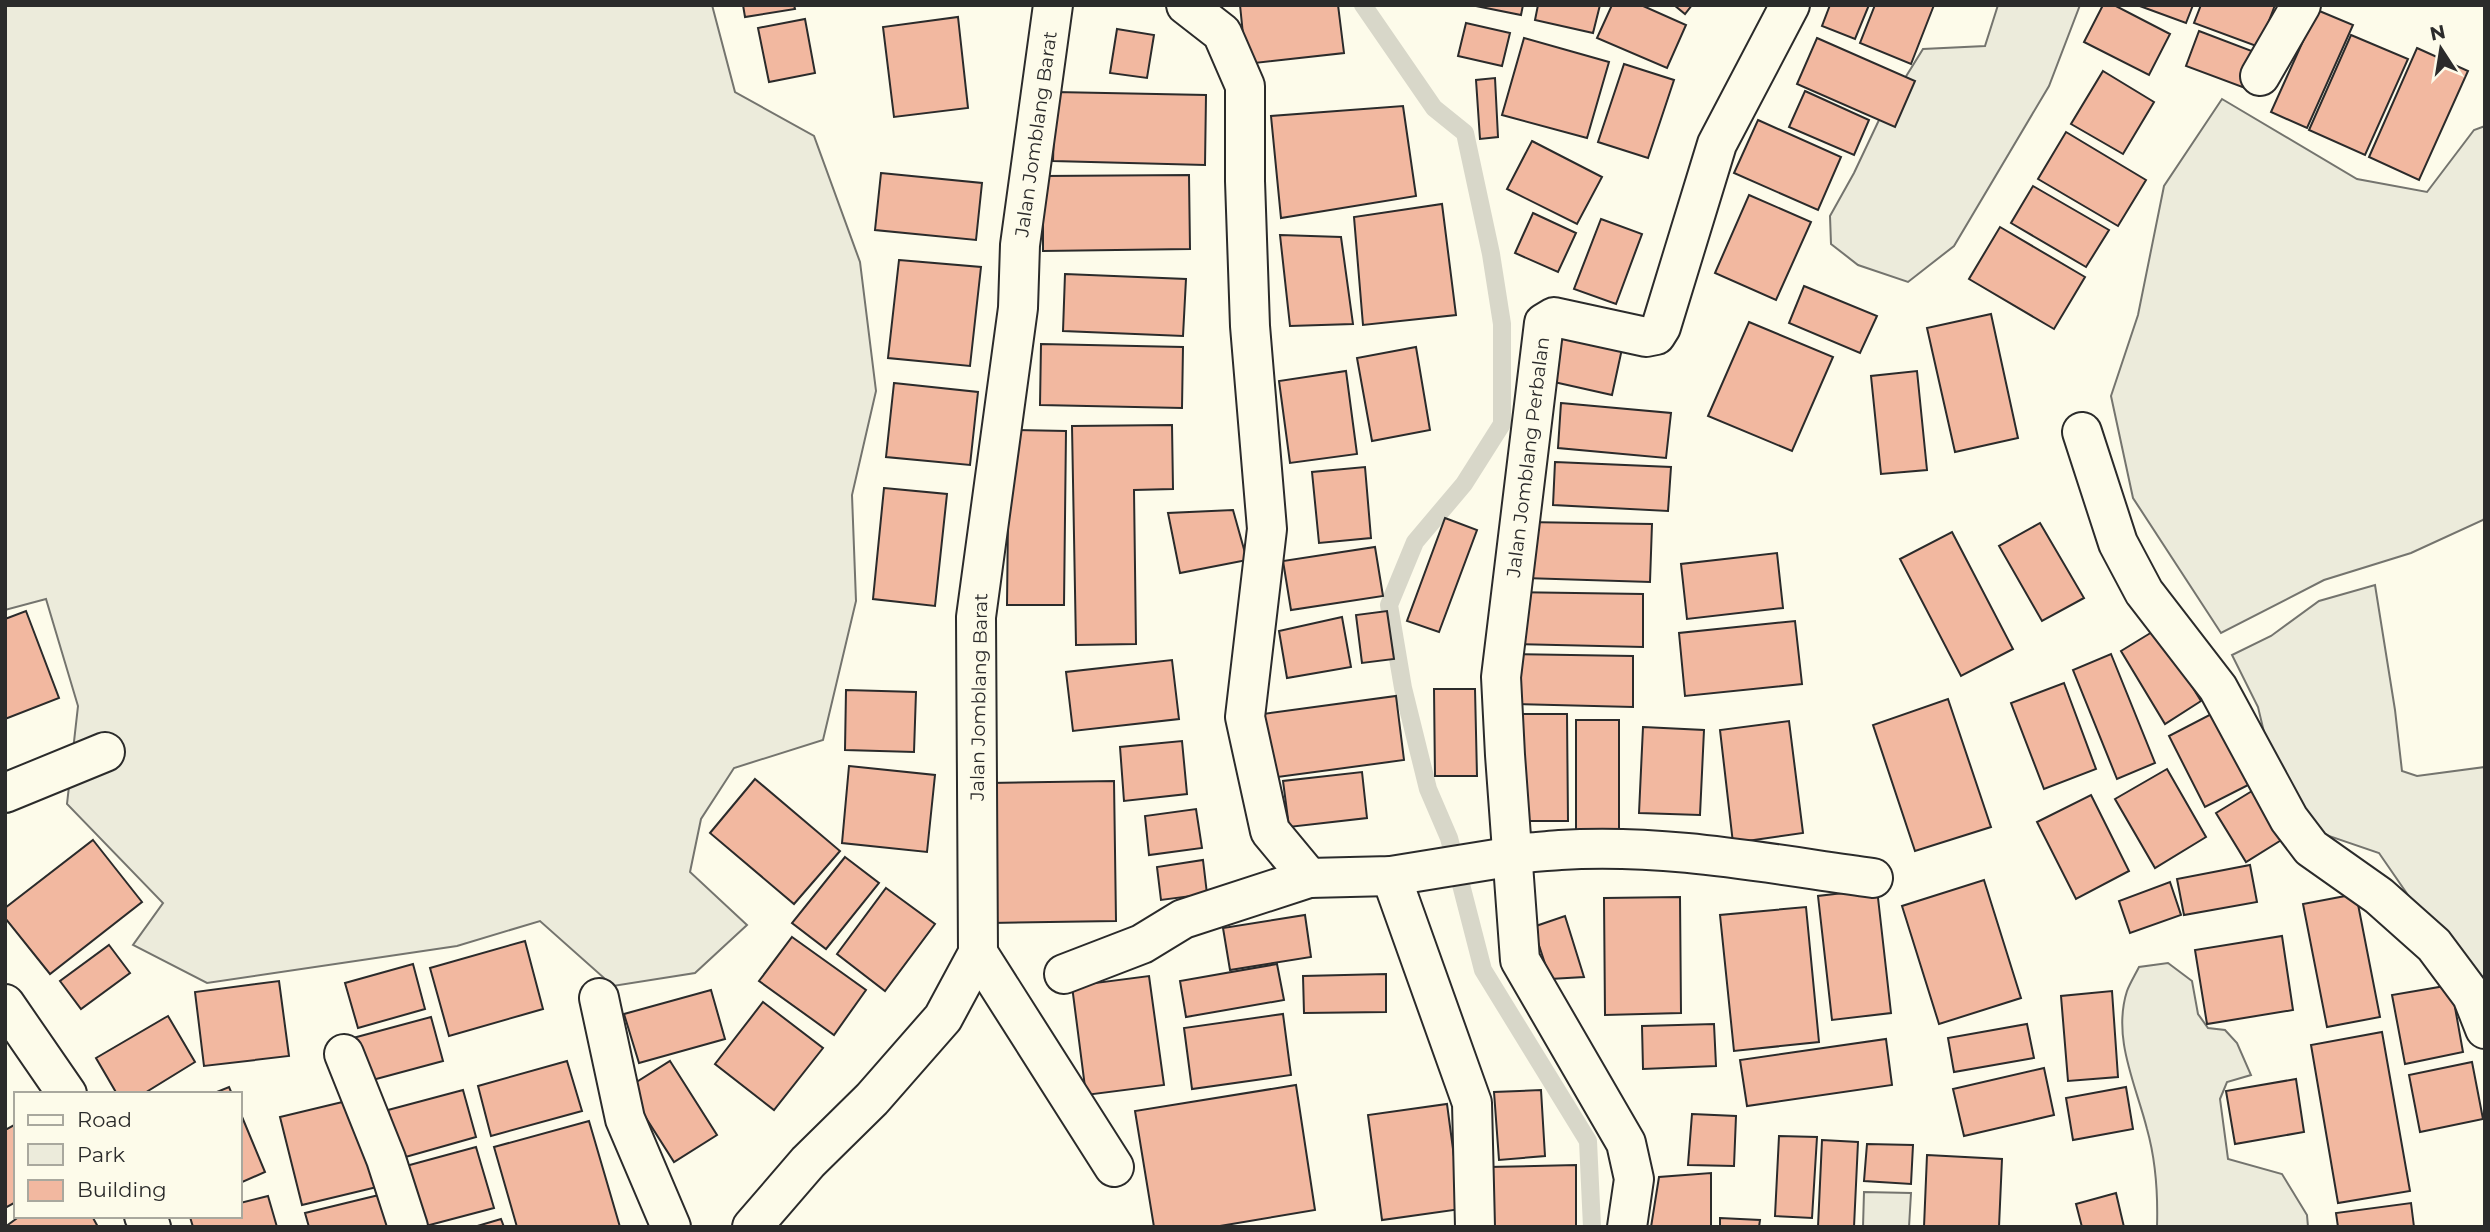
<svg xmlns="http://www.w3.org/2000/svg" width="2490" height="1232" font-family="Montserrat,sans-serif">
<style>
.green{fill:#ecebdb;stroke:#74746e;stroke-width:2}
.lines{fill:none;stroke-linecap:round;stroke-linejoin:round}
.stream{stroke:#d8d7c9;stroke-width:18}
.building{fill:#f2b8a0;stroke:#2b2b2b;stroke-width:2}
.minor-casing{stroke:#2b2b2b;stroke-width:42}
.minor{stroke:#fdfbea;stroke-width:38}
.labels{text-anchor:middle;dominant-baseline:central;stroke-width:5;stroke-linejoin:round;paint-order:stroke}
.street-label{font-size:19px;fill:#2b2b2b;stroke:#fdfbea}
</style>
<rect width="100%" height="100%" fill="#fdfbea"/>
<!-- green -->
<g class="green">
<polygon points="5,5 712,5 735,92 814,136 860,262 876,391 852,495 856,601 823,740 734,768 701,819 690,872 747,925 695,973 613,986 540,921 457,946 207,983 133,945 163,903 67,804 78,706 46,599 5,610"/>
<polygon points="1998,5 2080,5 2049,86 1954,246 1908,282 1858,265 1831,244 1830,216 1854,173 1879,120 1923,49 1985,46"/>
<polygon points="2222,99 2357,179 2427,192 2474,130 2485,126 2485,517 2483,520 2411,553 2324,580 2221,633 2133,498 2111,396 2138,315 2164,186"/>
<polygon points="2375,585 2395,710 2402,771 2417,776 2485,767 2485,981 2428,924 2379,853 2323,834 2275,778 2258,707 2232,655 2271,636 2319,601"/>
<path d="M 2168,963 L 2192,981 L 2198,1014 L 2208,1028 L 2225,1030 L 2237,1043 L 2251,1075 L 2227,1082 L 2220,1099 L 2228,1159 L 2282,1174 L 2307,1215 L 2308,1227 L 2157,1227 C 2158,1194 2156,1161 2147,1129 C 2136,1085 2112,1038 2127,991 C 2130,983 2135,975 2139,967 Z"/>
<polygon points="1864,1192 1911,1193 1909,1227 1863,1227"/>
</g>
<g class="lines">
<!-- stream -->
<polyline class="stream" points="1363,5 1434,108 1465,133 1491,254 1502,324 1502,424 1464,484 1415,542 1389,605 1403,688 1428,789 1449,838 1483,970 1588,1141 1592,1227"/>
</g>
<!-- building -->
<g class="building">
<polygon points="743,5 794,5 795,9 745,17"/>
<polygon points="1240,5 1338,5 1344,53 1246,64"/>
<polygon points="1471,5 1523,5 1521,15"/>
<polygon points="1538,5 1600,5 1593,33 1535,20"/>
<polygon points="1612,5 1641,5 1686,25 1667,68 1597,38"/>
<polygon points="1674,5 1692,5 1685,14"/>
<polygon points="1830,5 1869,5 1855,39 1822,26"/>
<polygon points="1875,5 1934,5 1911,64 1860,43"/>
<polygon points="2103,5 2114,5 2170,34 2149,75 2084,42"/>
<polygon points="2137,5 2193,5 2186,23"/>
<polygon points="2201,5 2275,5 2259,47 2194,23"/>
<polygon points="2317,10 2353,25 2307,128 2271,112"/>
<polygon points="958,17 968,108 894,117 883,27"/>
<polygon points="805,19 815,73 769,82 758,28"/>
<polygon points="1466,23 1510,33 1502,66 1458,56"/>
<polygon points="1117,29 1154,35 1147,78 1110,73"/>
<polygon points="2199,31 2257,53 2245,88 2186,66"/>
<polygon points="2351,35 2408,59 2365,155 2309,130"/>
<polygon points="1524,38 1609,62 1587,138 1502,115"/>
<polygon points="1817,38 1915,81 1895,127 1797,84"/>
<polygon points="2417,48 2468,71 2419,180 2369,157"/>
<polygon points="1624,64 1674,80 1648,158 1598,142"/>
<polygon points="2103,71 2154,102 2123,154 2071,124"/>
<polygon points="1495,78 1498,137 1480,139 1476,80"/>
<polygon points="1805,91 1869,120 1854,155 1789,127"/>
<polygon points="1055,92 1206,95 1205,165 1053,161"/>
<polygon points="1403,106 1416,196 1281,218 1271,116"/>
<polygon points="1758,120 1841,157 1818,210 1734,173"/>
<polygon points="2066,132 2146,180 2118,226 2038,179"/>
<polygon points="1532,141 1602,177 1577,224 1507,189"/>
<polygon points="881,173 982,183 976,240 875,230"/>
<polygon points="1189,175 1190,249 1043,251 1043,176"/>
<polygon points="2033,186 2109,230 2086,267 2011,223"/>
<polygon points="1749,195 1811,222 1776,300 1715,273"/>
<polygon points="1442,204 1456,315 1363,325 1354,217"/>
<polygon points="1533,213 1576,233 1558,272 1515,253"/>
<polygon points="1601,219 1642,234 1616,304 1574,289"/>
<polygon points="2000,227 2085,277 2054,329 1969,279"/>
<polygon points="1280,235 1341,237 1353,324 1290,326"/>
<polygon points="899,260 981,267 970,366 888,358"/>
<polygon points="1065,274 1186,279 1183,336 1063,331"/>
<polygon points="1804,286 1877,316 1860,353 1789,323"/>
<polygon points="1991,314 2018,438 1955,452 1927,328"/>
<polygon points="1749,322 1833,357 1792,451 1708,416"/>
<polygon points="1556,331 1623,344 1612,395 1545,380"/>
<polygon points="1041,344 1183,347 1182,408 1040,405"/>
<polygon points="1416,347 1430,430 1372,441 1357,358"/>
<polygon points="1346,371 1357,454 1290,463 1279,381"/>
<polygon points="1917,371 1927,470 1881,474 1871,376"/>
<polygon points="894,383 978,392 970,465 886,457"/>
<polygon points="1561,403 1671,413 1666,458 1558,448"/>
<polygon points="1172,425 1173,489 1134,490 1136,644 1076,645 1072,426"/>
<polygon points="1009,430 1066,431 1064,605 1007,605"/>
<polygon points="1555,462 1671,467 1668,511 1553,505"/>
<polygon points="1365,467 1371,538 1319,543 1312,472"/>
<polygon points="884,488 947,494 935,606 873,599"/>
<polygon points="1233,510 1247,560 1180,573 1168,513"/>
<polygon points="1445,518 1477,530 1439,632 1407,621"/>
<polygon points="1523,522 1652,524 1650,582 1522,578"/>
<polygon points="2040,523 2084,598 2042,621 1999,546"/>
<polygon points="1952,532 2013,649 1961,676 1900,559"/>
<polygon points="1375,547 1383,596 1291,610 1283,561"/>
<polygon points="1777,553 1783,608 1687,619 1681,564"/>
<polygon points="1516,592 1643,594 1643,647 1515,644"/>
<polygon points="26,611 59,698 5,719 5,619"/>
<polygon points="1387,611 1394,659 1362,663 1356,615"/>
<polygon points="1342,617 1351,667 1287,678 1279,631"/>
<polygon points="1795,621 1802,684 1685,696 1679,633"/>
<polygon points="2157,629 2201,701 2165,724 2121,651"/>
<polygon points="1515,654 1633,656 1633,707 1515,704"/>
<polygon points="2111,654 2155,763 2117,779 2073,670"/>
<polygon points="1172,660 1179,719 1073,731 1066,672"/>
<polygon points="2064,683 2096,769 2044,789 2011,703"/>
<polygon points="1434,689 1475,689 1477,776 1435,776"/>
<polygon points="846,690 916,692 914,752 845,750"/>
<polygon points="1396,696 1404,760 1263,779 1256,715"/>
<polygon points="1948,699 1991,827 1915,851 1873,725"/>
<polygon points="2219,710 2256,781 2205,807 2169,736"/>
<polygon points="1519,714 1567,714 1568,821 1519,821"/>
<rect x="1576" y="720" width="43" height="111"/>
<polygon points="1789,721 1803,833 1733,843 1720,730"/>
<polygon points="1643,727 1704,730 1700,815 1639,813"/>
<polygon points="1182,741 1187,794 1124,801 1120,747"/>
<polygon points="849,766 935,775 927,852 842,843"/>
<polygon points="2167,769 2206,837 2155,868 2115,799"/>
<polygon points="1362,772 1367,818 1289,827 1283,781"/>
<polygon points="755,779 840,851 794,904 710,833"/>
<polygon points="1114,781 1116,921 990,923 989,783"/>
<polygon points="2252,791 2283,839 2246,862 2216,813"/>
<polygon points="2091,795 2129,871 2076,899 2037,822"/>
<polygon points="1196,809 1202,848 1149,855 1145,816"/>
<polygon points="93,840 142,902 50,974 5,918 5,908"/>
<polygon points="845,857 879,883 826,949 792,923"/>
<polygon points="1203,860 1207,894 1161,900 1157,867"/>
<polygon points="2250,865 2257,902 2184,915 2177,879"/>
<polygon points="1984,880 2021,998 1939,1024 1902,906"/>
<polygon points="2170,882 2181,915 2130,933 2119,901"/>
<polygon points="886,888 935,924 885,991 837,954"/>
<polygon points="1877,889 1891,1013 1832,1020 1818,896"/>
<polygon points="2356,894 2380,1017 2327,1027 2303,904"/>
<polygon points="1680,897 1681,1013 1605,1015 1604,898"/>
<polygon points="1806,907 1819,1042 1734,1051 1720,915"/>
<polygon points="1305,915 1311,957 1230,970 1223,928"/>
<polygon points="1565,916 1584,977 1550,979 1533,927"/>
<polygon points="2282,936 2293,1010 2207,1024 2195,950"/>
<polygon points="792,937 866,990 834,1035 759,981"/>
<polygon points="525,941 543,1009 449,1036 430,968"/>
<polygon points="109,945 130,973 81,1009 60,981"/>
<polygon points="413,964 425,1009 358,1028 345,983"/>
<polygon points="1277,964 1284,1000 1186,1017 1180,981"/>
<polygon points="1386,974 1386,1012 1304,1013 1303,976"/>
<polygon points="1149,976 1164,1085 1086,1095 1072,986"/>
<polygon points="279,981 289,1056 204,1066 195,992"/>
<polygon points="2451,985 2463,1052 2405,1064 2392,995"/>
<polygon points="711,990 725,1039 639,1063 624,1014"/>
<polygon points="2112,991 2118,1077 2068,1081 2061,996"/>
<polygon points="763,1002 823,1048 774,1110 715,1064"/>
<polygon points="1283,1014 1291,1075 1192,1089 1184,1028"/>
<polygon points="168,1016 195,1062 143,1094 117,1094 96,1058"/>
<polygon points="431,1017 443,1061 365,1082 353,1038"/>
<polygon points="1714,1024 1716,1066 1643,1069 1642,1026"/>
<polygon points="2027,1024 2034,1058 1954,1072 1948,1038"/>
<polygon points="2382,1032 2410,1191 2338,1203 2311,1045"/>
<polygon points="1886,1039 1892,1085 1747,1106 1740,1060"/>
<polygon points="567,1061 582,1111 491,1136 478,1086"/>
<polygon points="670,1061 717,1135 674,1162 627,1088"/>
<polygon points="2472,1062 2483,1119 2420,1132 2409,1075"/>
<polygon points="2044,1068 2054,1115 1964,1136 1953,1089"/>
<polygon points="2296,1079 2304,1132 2235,1144 2226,1091"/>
<polygon points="1296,1085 1315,1210 1214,1227 1154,1227 1135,1111"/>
<polygon points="229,1087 232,1094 212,1094"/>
<polygon points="2126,1087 2133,1129 2073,1140 2066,1098"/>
<polygon points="463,1090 476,1137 402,1158 388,1110"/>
<polygon points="1541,1090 1545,1156 1499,1160 1494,1092"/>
<polygon points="355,1099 377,1187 302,1205 280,1117"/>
<polygon points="1447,1104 1461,1209 1382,1220 1368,1115"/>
<polygon points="240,1112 265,1172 240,1183"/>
<polygon points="1692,1114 1736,1116 1734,1166 1688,1165"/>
<polygon points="589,1121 620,1227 517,1227 494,1147"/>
<polygon points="16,1124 16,1202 5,1208 5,1130"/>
<polygon points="1779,1136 1817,1137 1812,1218 1775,1216"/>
<polygon points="1822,1140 1858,1142 1854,1227 1818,1227"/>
<polygon points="1867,1144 1913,1145 1911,1184 1864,1181"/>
<polygon points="476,1147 494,1208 422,1227 406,1166"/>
<polygon points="1927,1155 2002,1159 1999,1227 1924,1227"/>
<polygon points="1576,1165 1576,1227 1489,1227 1488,1167"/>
<polygon points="1711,1173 1711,1227 1651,1227 1659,1177"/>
<polygon points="2116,1193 2124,1227 2082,1227 2076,1204"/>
<polygon points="383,1194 392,1227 309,1227 305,1213"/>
<polygon points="268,1196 277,1227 193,1227 190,1217 240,1216 240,1203"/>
<polygon points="2411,1203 2414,1227 2338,1227 2336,1213"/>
<polygon points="20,1216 92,1216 98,1227 5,1227"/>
<polygon points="1720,1218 1760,1220 1759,1227 1720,1227"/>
<polygon points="501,1219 504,1227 474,1227"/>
</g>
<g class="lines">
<!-- minor casing -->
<g class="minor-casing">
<g id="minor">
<polyline points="1186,5 1222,33 1245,86 1245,181 1250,326 1267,529 1245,717 1270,831 1309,878"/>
<polyline points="2260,76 2301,5"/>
<polyline points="2082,432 2118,543 2144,592 2218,688 2289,819 2311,848 2379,896 2434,945 2472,996 2485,1029"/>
<polyline points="5,793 105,752"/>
<polyline points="1391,876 1472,1103 1475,1227"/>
<polyline points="978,953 1114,1167"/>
<path d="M 1064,974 L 1142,944 L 1183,919 L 1309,878 L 1391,876 L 1496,859 C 1517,852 1538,852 1560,850 C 1664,843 1770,864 1873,878"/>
<polyline points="599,998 625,1119 671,1227"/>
<polyline points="5,1004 67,1094"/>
<polyline points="344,1054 386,1159 408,1227"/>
<polyline points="144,1216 151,1227"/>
<polyline points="752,1227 808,1162 872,1099 943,1018 978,953 976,617 1018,308 1020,245 1053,5"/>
<polyline points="1627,1227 1634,1179 1626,1143 1520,960 1505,755 1501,677 1544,323 1554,317 1646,337 1656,335 1661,327 1717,144 1790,5"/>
</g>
</g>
<!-- minor -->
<use href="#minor" class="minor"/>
</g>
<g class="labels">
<!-- street labels -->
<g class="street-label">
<text transform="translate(1036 134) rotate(-82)">Jalan Jomblang Barat</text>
<text transform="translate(1528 457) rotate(-83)">Jalan Jomblang Perbalan</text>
<text transform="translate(979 697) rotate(-89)">Jalan Jomblang Barat</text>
</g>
</g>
<!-- border -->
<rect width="2490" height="1232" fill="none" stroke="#2b2b2b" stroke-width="14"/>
<!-- legend -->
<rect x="14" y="1092" width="228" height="126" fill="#fdfbea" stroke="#a9a89e" stroke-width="2"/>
<rect x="28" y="1115" width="35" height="10" fill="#fdfbea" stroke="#a9a89e" stroke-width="2"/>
<text x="77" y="1127" font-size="21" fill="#2b2b2b">Road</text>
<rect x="28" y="1144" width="35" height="21" fill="#ecebdb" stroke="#a9a89e" stroke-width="2"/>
<text x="77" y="1162" font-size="21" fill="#2b2b2b">Park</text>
<rect x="28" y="1180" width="35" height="21" fill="#f2b8a0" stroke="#a9a89e" stroke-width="2"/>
<text x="77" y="1197" font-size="21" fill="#2b2b2b">Building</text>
<!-- north arrow -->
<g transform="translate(2441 49) rotate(348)" stroke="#fdfbea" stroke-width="5" paint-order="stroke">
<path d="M0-5L12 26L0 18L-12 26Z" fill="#2b2b2b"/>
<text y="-10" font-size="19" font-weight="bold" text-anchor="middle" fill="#2b2b2b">N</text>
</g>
</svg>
